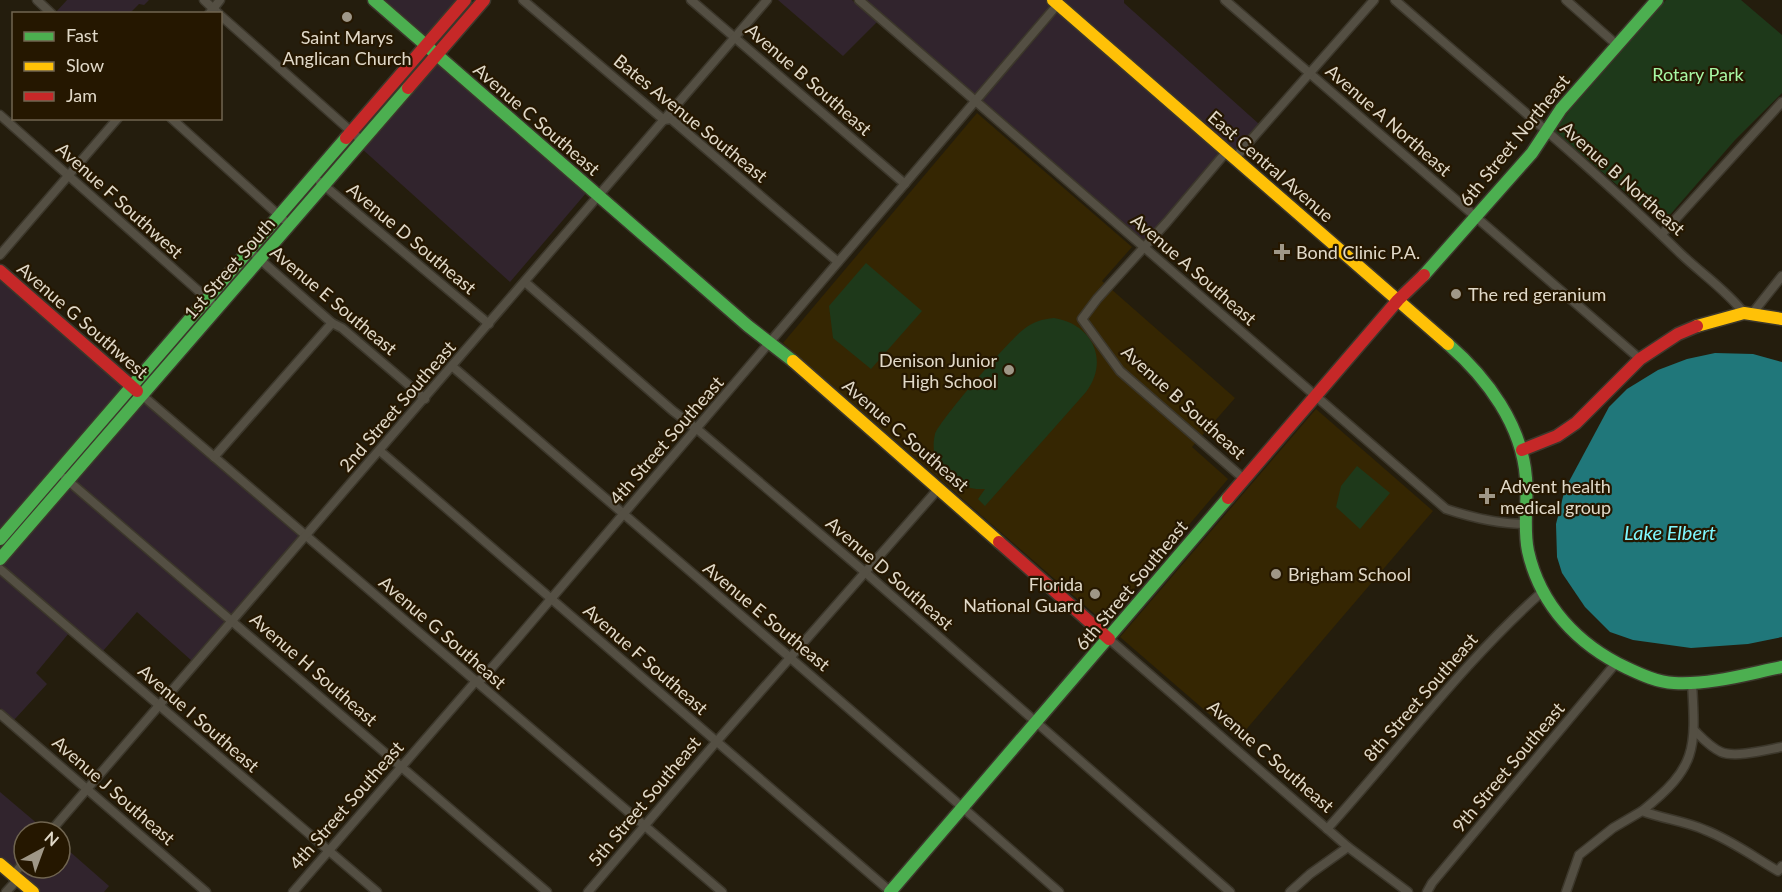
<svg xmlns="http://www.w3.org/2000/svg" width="1782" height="892" font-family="Lato,sans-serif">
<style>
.commercial{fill:#31242d}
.built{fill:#352602}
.green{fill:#1e391a}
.water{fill:#20777a}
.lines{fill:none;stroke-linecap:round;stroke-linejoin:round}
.street-casing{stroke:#3c372b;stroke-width:11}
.fast-casing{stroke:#3c372b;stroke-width:15}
.slow-casing{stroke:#3c372b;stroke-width:15}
.jam-casing{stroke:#3c372b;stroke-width:15}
.street{stroke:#544f43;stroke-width:8}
.fast{stroke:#4caf50;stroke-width:12}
.slow{stroke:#ffc107;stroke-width:12}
.jam{stroke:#c62828;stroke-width:12}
.poi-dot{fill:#9f9787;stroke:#251700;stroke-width:2}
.labels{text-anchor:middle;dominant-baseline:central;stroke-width:4.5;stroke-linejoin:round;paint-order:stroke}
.poi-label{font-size:18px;fill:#e1d9c8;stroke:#251700;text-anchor:start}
.park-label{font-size:18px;fill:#a8f7a4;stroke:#251700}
.street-label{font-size:18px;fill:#e1d9c8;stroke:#251700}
.water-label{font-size:20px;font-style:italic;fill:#7ff7fe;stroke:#251700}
</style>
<rect width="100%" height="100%" fill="#241d0d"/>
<!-- commercial -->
<g class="commercial">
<polygon points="67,0 149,0 144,5 139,4 130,13 58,13 56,12"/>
<polygon points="380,0 459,0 425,40"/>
<polygon points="778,0 852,0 877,22 843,56"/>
<polygon points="866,0 1046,0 1052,5 976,95"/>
<polygon points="1059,0 1124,0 1124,3 1259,124 1235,152"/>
<polygon points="1058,10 1221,152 1145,242 982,100"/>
<polygon points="436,61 587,192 510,282 361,148"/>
<polygon points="0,271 143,396 0,551"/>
<polygon points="143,401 300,536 232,615 75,481"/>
<polygon points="69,487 226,621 192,661 137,612 103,651 1,564"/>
<polygon points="0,574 69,633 36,673 47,684 14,720 0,708"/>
<polygon points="0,792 46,831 24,832 24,856 13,869 0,858"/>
<polygon points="60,843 109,886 104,892 39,892 19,874 24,868 60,868"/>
</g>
<!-- built -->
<g class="built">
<polygon points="977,113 1132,247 1102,281 1235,398 1192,447 1228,479 1105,623 783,343"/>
<polygon points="1316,409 1433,511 1238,739 1120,637"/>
</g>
<!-- green -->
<g class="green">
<polygon points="1666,0 1741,0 1782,35 1782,93 1735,140 1662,224 1555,131 1569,111"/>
<polygon points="866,263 922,311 871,369 833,338 829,306"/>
<path d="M 1054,318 C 1092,324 1110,360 1086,392 L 985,506 L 978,499 L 985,489 C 955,491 927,468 935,434 C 939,421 1010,339 1024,329 C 1033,322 1042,319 1054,318 Z"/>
<polygon points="1357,466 1390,493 1360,529 1336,507 1341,486"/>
</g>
<!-- water -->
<polygon class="water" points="1715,353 1753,354 1782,362 1782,637 1748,644 1691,648 1633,640 1610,632 1585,607 1562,573 1557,557 1556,524 1565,489 1609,407 1627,389 1658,370 1687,359"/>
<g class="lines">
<!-- street casing -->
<g class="street-casing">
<g id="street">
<polyline points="37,0 52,14"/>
<polyline points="204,0 219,14"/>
<polyline points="523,0 664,120 671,119 838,262"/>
<polyline points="691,0 905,184"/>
<path d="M 859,0 L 1446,509 C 1473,518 1498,524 1526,524"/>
<polyline points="1225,0 1640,359"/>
<path d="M 1395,0 C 1491,84 1590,165 1681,254 C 1702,274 1726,290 1744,313"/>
<polyline points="1566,0 1617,45"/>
<polyline points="209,14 220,0"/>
<polyline points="220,15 362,141"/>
<polyline points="0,115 211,302"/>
<polyline points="171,118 283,219"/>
<polyline points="1227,151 1167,222 1097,299 1082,319 1120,371 1244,479"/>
<polyline points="1235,158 1374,0"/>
<polyline points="320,182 489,324"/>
<polyline points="1662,234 1782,102"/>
<polyline points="0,255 118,118"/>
<polyline points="256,256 332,323 342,328 425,399"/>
<polyline points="525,282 673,411 697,429 866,573 1230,892"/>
<polyline points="1751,315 1782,276"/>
<path d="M 453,367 C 655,541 858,715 1059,892"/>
<polyline points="143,396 722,892"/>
<polyline points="380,451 891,892"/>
<polyline points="214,457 332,323"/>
<polyline points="65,478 547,892"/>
<polyline points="0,569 377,892"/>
<polyline points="1109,639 1348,847 1408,892"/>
<polyline points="0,714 206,892"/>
<path d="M 1695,731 C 1703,739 1710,747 1721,752 C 1735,758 1766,750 1782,747"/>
<path d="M 1642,811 C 1697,767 1696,750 1692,683"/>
<path d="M 1327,829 C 1399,750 1462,663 1542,592"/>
<polyline points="50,832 767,0"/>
<polyline points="13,875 24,862"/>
<polyline points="6,892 18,879"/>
<polyline points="293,892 475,682 482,679 516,640 1058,4"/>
<polyline points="588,892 717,741 939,488"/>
<polyline points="1290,892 1310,874 1348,847"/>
<polyline points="1427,892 1432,883 1616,663"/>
<path d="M 1566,892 L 1579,855 L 1613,828 L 1642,811 C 1663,819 1685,821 1705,830 C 1731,840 1754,857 1778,871 L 1782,866"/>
</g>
</g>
<!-- fast casing -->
<g class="fast-casing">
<g id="fast">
<polyline points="374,0 748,326 793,361"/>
<polyline points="1424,275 1532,153 1561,109 1657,0"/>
<path d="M 1448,344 C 1487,378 1522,425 1526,478 C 1528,503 1523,527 1528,551 C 1540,605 1578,645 1627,668 C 1642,675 1657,682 1674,683 C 1711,685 1747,674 1782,667"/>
<polyline points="0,539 346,138"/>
<polyline points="0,559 408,88"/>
<polyline points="890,892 1228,498"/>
</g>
</g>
<!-- slow casing -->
<g class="slow-casing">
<g id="slow">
<polyline points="1053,0 1448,344"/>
<polyline points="1697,326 1744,313 1782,319"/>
<polyline points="793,361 999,542"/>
<polyline points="0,864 33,892"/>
</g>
</g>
<!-- jam casing -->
<g class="jam-casing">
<g id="jam">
<polyline points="408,88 484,0"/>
<polyline points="346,138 465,0"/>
<polyline points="0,271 137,391"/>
<polyline points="1522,450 1557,436 1576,423 1640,359 1678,334 1697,326"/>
<polyline points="1228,498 1398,300 1424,275"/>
<polyline points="999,542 1109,639"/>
</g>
</g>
<!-- street -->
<use href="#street" class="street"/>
<!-- fast -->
<use href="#fast" class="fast"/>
<!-- slow -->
<use href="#slow" class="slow"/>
<!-- jam -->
<use href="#jam" class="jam"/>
</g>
<!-- markers -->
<g class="poi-dot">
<circle cx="347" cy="17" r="6"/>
<path d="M1279 243h6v6h6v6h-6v6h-6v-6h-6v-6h6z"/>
<circle cx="1456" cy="294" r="6"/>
<circle cx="1009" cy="370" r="6"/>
<path d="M1484 487h6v6h6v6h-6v6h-6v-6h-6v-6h6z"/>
<circle cx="1276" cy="574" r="6"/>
<circle cx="1095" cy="594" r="6"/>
</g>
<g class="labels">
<!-- poi labels -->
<g class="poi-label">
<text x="347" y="37" text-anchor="middle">Saint Marys<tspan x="347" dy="21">Anglican Church</tspan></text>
<text x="1296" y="252">Bond Clinic P.A.</text>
<text x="1468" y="294">The red geranium</text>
<text x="997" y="360" text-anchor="end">Denison Junior<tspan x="997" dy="21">High School</tspan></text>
<text x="1500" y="486">Advent health<tspan x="1500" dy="21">medical group</tspan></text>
<text x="1288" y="574">Brigham School</text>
<text x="1083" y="584" text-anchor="end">Florida<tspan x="1083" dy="21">National Guard</tspan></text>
</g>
<!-- park labels -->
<g class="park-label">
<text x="1698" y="74">Rotary Park</text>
</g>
<!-- street labels -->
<g class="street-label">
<text transform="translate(809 79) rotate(41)">Avenue B Southeast</text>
<text transform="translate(691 118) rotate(39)">Bates Avenue Southeast</text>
<text transform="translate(537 119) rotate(41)">Avenue C Southeast</text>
<text transform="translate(1389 120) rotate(41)">Avenue A Northeast</text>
<text transform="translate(1514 140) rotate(-51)">6th Street Northeast</text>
<text transform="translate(1271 166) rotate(41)">East Central Avenue</text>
<text transform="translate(1623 178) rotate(42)">Avenue B Northeast</text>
<text transform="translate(120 200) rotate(42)">Avenue F Southwest</text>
<text transform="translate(412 238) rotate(40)">Avenue D Southeast</text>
<text transform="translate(229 268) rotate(-49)">1st Street South</text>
<text transform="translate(1194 269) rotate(41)">Avenue A Southeast</text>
<text transform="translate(334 300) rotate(40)">Avenue E Southeast</text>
<text transform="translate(83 320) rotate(41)">Avenue G Southwest</text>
<text transform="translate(1184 402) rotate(42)">Avenue B Southeast</text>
<text transform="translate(397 406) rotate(-49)">2nd Street Southeast</text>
<text transform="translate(906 435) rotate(41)">Avenue C Southeast</text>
<text transform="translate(666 440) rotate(-49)">4th Street Southeast</text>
<text transform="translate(890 573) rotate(41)">Avenue D Southeast</text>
<text transform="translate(1131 585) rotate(-50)">6th Street Southeast</text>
<text transform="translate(767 616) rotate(40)">Avenue E Southeast</text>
<text transform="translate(443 632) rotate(41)">Avenue G Southeast</text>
<text transform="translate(646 659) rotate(41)">Avenue F Southeast</text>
<text transform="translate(314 669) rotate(41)">Avenue H Southeast</text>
<text transform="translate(1420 697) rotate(-49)">8th Street Southeast</text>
<text transform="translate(199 718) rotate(41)">Avenue I Southeast</text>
<text transform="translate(1271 756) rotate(41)">Avenue C Southeast</text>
<text transform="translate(1508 767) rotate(-50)">9th Street Southeast</text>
<text transform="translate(114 790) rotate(41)">Avenue J Southeast</text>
<text transform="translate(644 801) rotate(-50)">5th Street Southeast</text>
<text transform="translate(346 805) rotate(-49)">4th Street Southeast</text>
</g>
<!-- water labels -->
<g class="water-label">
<text x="1670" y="532">Lake Elbert</text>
</g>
</g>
<!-- legend -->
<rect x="12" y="12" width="210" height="108" fill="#251700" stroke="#706550" stroke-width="1.5"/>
<rect x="24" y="32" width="30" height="9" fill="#4caf50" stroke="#706550" stroke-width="1.5"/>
<text x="66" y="42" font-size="18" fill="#e1d9c8">Fast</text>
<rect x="24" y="62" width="30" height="9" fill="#ffc107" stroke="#706550" stroke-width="1.5"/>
<text x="66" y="72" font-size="18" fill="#e1d9c8">Slow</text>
<rect x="24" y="92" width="30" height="9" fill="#c62828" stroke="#706550" stroke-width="1.5"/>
<text x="66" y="102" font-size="18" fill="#e1d9c8">Jam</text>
<!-- north arrow -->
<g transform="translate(42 850) rotate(41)"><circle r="28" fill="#251700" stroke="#706550" stroke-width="1.5"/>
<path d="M0-4.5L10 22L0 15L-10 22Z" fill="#9f9787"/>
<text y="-9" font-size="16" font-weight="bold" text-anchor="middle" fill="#e1d9c8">N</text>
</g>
</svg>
